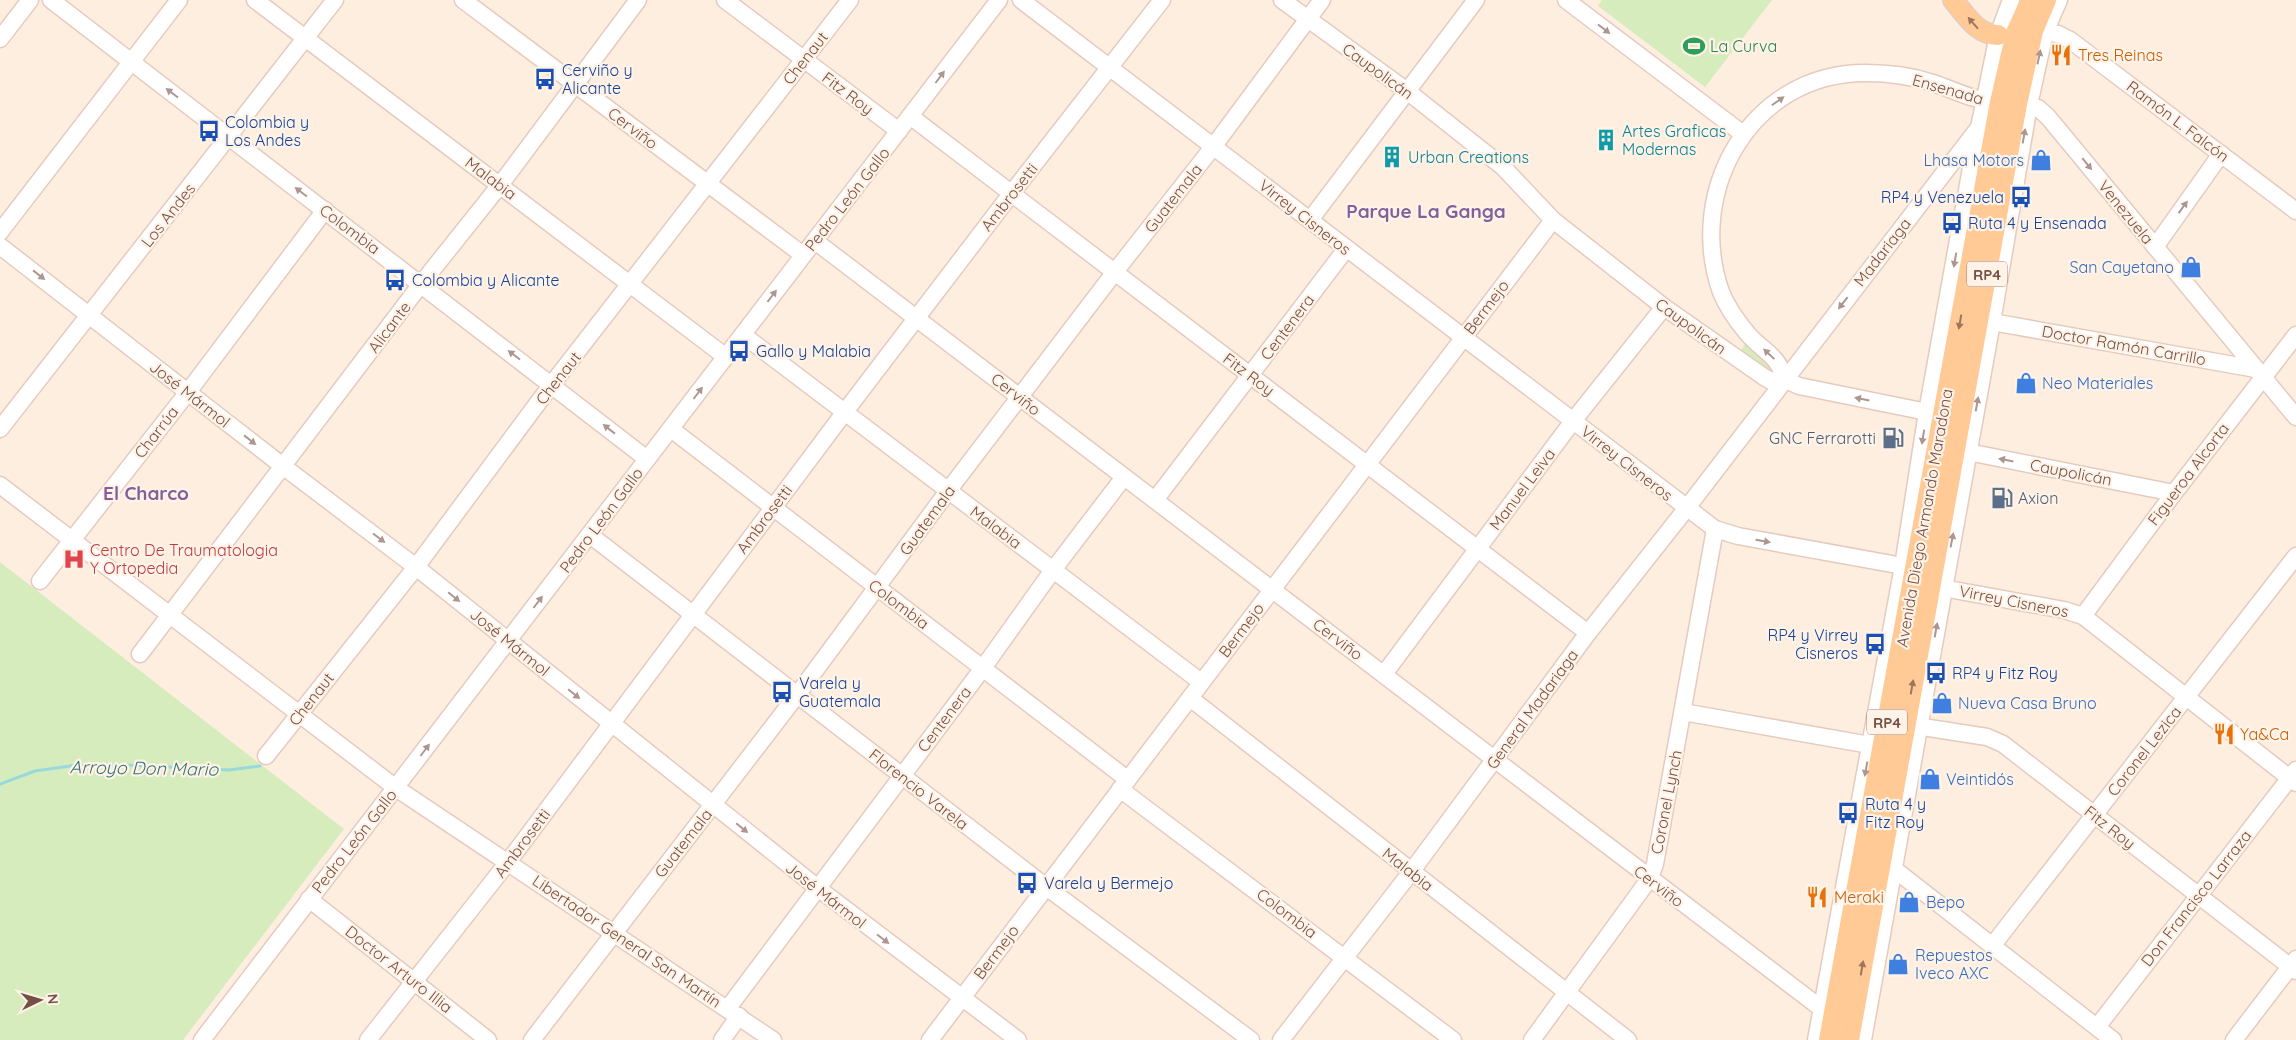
<svg xmlns="http://www.w3.org/2000/svg" width="2296" height="1040" font-family="Quicksand,sans-serif">
<style>
.green{fill:#d7ecbd}
.lines{fill:none;stroke-linecap:round;stroke-linejoin:round}
.stream{stroke:#98dadb;stroke-width:3}
.minor-casing{stroke:#e5cbbe;stroke-width:19}
.major-casing{stroke:#d9cecb;stroke-width:22}
.minor{stroke:#fff;stroke-width:16}
.major{stroke:#ffca96;stroke-width:20}
.oneway{fill:#a0755d}
.oneway2{fill:#ad968f}
.labels{text-anchor:middle;dominant-baseline:central;stroke-width:4.5;stroke-linejoin:round;paint-order:stroke}
.shield{fill:#fff3e8;stroke:#a08176;stroke-width:1}
.shield-label{font-size:15px;font-weight:bold;fill:#775045}
.leisure-label{font-size:16px;fill:#27864d;stroke:#fff3e8;text-anchor:start}
.food-label{font-size:16px;fill:#c56008;stroke:#fff3e8;text-anchor:start}
.street-label{font-size:16px;fill:#775045;stroke:#fff3e8}
.transit-label{font-size:16px;fill:#164399;stroke:#fff3e8;text-anchor:start}
.culture-label{font-size:16px;fill:#0d838f;stroke:#fff3e8;text-anchor:start}
.shop-label{font-size:16px;fill:#366cbe;stroke:#fff3e8;text-anchor:start}
.service-label{font-size:16px;fill:#4e5e75;stroke:#fff3e8;text-anchor:end}
.health-label{font-size:16px;fill:#be3a42;stroke:#fff3e8;text-anchor:start}
.water-label{font-size:18px;font-style:italic;fill:#357476;stroke:#fff3e8}
.quarter-label{font-size:19px;font-weight:bold;fill:#7f609b;stroke:#fff3e8}
</style>
<rect width="100%" height="100%" fill="#feeee0"/>
<!-- green -->
<g class="green">
<polygon points="1602,0 1772,0 1705,87 1598,6"/>
<polygon points="1746,342 1772,360 1774,374 1740,352"/>
<polygon points="0,562 344,829 183,1040 0,1040"/>
</g>
<g class="lines">
<!-- stream -->
<polyline class="stream" points="0,784 35,771 77,765 126,765 229,770 260,766"/>
<!-- minor casing -->
<g class="minor-casing">
<g id="minor">
<polyline points="51,0 647,459"/>
<polyline points="255,0 726,357"/>
<polyline points="463,0 803,255"/>
<polyline points="725,0 899,131"/>
<polyline points="1021,0 1715,529 1738,536 1903,566 1914,569 1943,588 2064,610 2083,616 2296,783"/>
<polyline points="1282,0 1407,91 1503,167 1553,220 1664,307 1764,377 1771,381 1784,379 1799,386 1927,412 1935,419"/>
<polyline points="1566,0 1743,134"/>
<polyline points="2035,31 2058,34 2070,40 2296,211"/>
<polyline points="0,39 30,0"/>
<polyline points="2019,104 2038,108 2048,117 2296,417"/>
<polyline points="910,116 1588,633"/>
<polyline points="1310,220 1476,0"/>
<polyline points="0,232 179,0"/>
<polyline points="815,241 1822,1009 1859,1040"/>
<polyline points="0,246 284,467 416,567 819,889 1018,1040"/>
<polyline points="2155,247 2221,154"/>
<polyline points="1992,322 2256,369"/>
<polyline points="743,335 1201,682"/>
<path d="M 1784,379 C 1779,355 1762,351 1747,333 C 1737,321 1727,307 1721,292 C 1685,190 1752,73 1865,73 C 1887,73 1912,76 1933,83 C 1954,90 1972,100 1994,102"/>
<polyline points="0,429 335,0"/>
<polyline points="671,429 1127,779"/>
<polyline points="1959,447 1968,452 2174,493"/>
<polyline points="0,485 396,788 773,1040"/>
<polyline points="1155,500 1346,249"/>
<polyline points="590,535 1045,886 1251,1040"/>
<polyline points="40,581 188,392 325,210"/>
<polyline points="2083,616 2174,493 2296,335"/>
<polyline points="140,654 421,284 500,185 638,0"/>
<polyline points="1384,674 1573,421 1664,307"/>
<polyline points="1190,698 1628,1040"/>
<polyline points="1683,712 1870,745"/>
<polyline points="1910,725 1987,737 2003,744 2296,971"/>
<polyline points="266,756 416,567 552,384 850,0"/>
<polyline points="1120,789 1453,1040"/>
<polyline points="1894,869 2113,1040"/>
<polyline points="309,899 488,1040"/>
<polyline points="1992,946 2296,556"/>
<polyline points="728,1008 983,668 1053,570 1124,477"/>
<polyline points="2097,1027 2296,770"/>
<polyline points="202,1040 999,0"/>
<polyline points="368,1040 508,862 844,413 1011,194 1162,0"/>
<polyline points="532,1040 797,695 948,491 1114,273 1213,147 1322,0"/>
<polyline points="722,1040 739,1016"/>
<polyline points="930,1040 1553,220"/>
<polyline points="1281,1040 1411,872 1588,633 1686,509 1980,126"/>
<polyline points="1532,1040 1650,878 1655,864 1715,529"/>
<polyline points="1816,1040 1903,566 1927,412 1973,157 1998,35 2011,0"/>
<polyline points="1863,1040 1992,322 2029,105 2045,32 2059,0"/>
<polyline points="2234,1040 2296,959"/>
</g>
</g>
<!-- major casing -->
<g class="major-casing">
<g id="major">
<path d="M 1953,0 C 1966,15 1977,35 1998,35"/>
<polyline points="1829,1040 2000,102 2016,33 2031,0"/>
<polyline points="1849,1040 2017,104 2033,31 2046,0"/>
</g>
</g>
<!-- minor -->
<use href="#minor" class="minor"/>
<!-- major -->
<use href="#major" class="major"/>
</g>
<!-- one-way arrows -->
<defs><path id="oneway-solid" d="M-6-.8H1V-3.2L6.5 0L1 3.2V.8H-6Z" transform="scale(1.25)"/></defs>
<g class="oneway">
<use href="#oneway-solid" transform="translate(1973 23) rotate(-131)"/>
<use href="#oneway-solid" transform="translate(1960 322) rotate(100)"/>
<use href="#oneway-solid" transform="translate(1912 687) rotate(-80)"/>
<use href="#oneway-solid" transform="translate(1862 968) rotate(-80)"/>
</g>
<g class="oneway2">
<use href="#oneway-solid" transform="translate(1604 29) rotate(37)"/>
<use href="#oneway-solid" transform="translate(2039 57) rotate(-78)"/>
<use href="#oneway-solid" transform="translate(940 77) rotate(-53)"/>
<use href="#oneway-solid" transform="translate(172 93) rotate(-143)"/>
<use href="#oneway-solid" transform="translate(1778 101) rotate(-35)"/>
<use href="#oneway-solid" transform="translate(2024 136) rotate(-80)"/>
<use href="#oneway-solid" transform="translate(2087 164) rotate(51)"/>
<use href="#oneway-solid" transform="translate(301 192) rotate(-143)"/>
<use href="#oneway-solid" transform="translate(2183 207) rotate(-54)"/>
<use href="#oneway-solid" transform="translate(1955 260) rotate(100)"/>
<use href="#oneway-solid" transform="translate(39 275) rotate(38)"/>
<use href="#oneway-solid" transform="translate(772 296) rotate(-53)"/>
<use href="#oneway-solid" transform="translate(1843 303) rotate(128)"/>
<use href="#oneway-solid" transform="translate(1769 354) rotate(-137)"/>
<use href="#oneway-solid" transform="translate(514 355) rotate(-143)"/>
<use href="#oneway-solid" transform="translate(698 393) rotate(-53)"/>
<use href="#oneway-solid" transform="translate(1862 399) rotate(-169)"/>
<use href="#oneway-solid" transform="translate(1977 404) rotate(-80)"/>
<use href="#oneway-solid" transform="translate(609 429) rotate(-142)"/>
<use href="#oneway-solid" transform="translate(1923 437) rotate(99)"/>
<use href="#oneway-solid" transform="translate(250 440) rotate(38)"/>
<use href="#oneway-solid" transform="translate(2006 460) rotate(-169)"/>
<use href="#oneway-solid" transform="translate(379 538) rotate(37)"/>
<use href="#oneway-solid" transform="translate(1952 540) rotate(-79)"/>
<use href="#oneway-solid" transform="translate(1763 541) rotate(10)"/>
<use href="#oneway-solid" transform="translate(454 597) rotate(39)"/>
<use href="#oneway-solid" transform="translate(538 602) rotate(-53)"/>
<use href="#oneway-solid" transform="translate(1936 630) rotate(-80)"/>
<use href="#oneway-solid" transform="translate(574 694) rotate(39)"/>
<use href="#oneway-solid" transform="translate(425 750) rotate(-53)"/>
<use href="#oneway-solid" transform="translate(1866 769) rotate(100)"/>
<use href="#oneway-solid" transform="translate(742 828) rotate(39)"/>
<use href="#oneway-solid" transform="translate(883 939) rotate(37)"/>
</g>
<!-- icons -->
<defs>
<g id="stadium-bare" transform="scale(1.725)"><path d="M0-5a6.5 5 0 1 0 0 10a6.5 5 0 1 0 0-10ZM-3.5-1.8h7v3.6h-7Z" fill="#2e9e5b" stroke="#fff3e8" stroke-width="2.5" paint-order="stroke"/></g>
<g id="restaurant-bare" transform="scale(1.725)"><path d="M-5-6h1v4h1v-4h1v4h1v-4h1v5L-1.5 .5V6h-2V.5L-5-1ZM5-6V6H3V1.5H1.5Q1.5-4 5-6Z" fill="#e8710a" stroke="#fff3e8" stroke-width="2.5" paint-order="stroke"/></g>
<g id="bus-bare" transform="scale(1.725)"><path d="M-5-6H5V4H4V6H2V4H-2V6H-4V4H-5ZM-3.5-4V0h7V-4ZM-3.5 1.2v1.5H-2V1.2ZM2 1.2v1.5H3.5V1.2Z" fill="#1a4fb4" stroke="#fff3e8" stroke-width="2.5" paint-order="stroke"/></g>
<g id="building-bare" transform="scale(1.725)"><path d="M-4-6H4V6H1V3H-1V6H-4ZM-2.5-4.3h1.7v1.8h-1.7ZM.8-4.3h1.7v1.8H.8ZM-2.5-1h1.7V.8h-1.7ZM.8-1h1.7V.8H.8Z" fill="#0f9aa8" stroke="#fff3e8" stroke-width="2.5" paint-order="stroke"/></g>
<g id="shop-bare" transform="scale(1.725)"><path d="M-5-2.5h2.3a2.7 3.5 0 0 1 5.4 0H5L5.5 6h-11ZM-1.5-2.5h3a1.5 2.3 0 0 0-3 0Z" fill="#3f7fe0" stroke="#fff3e8" stroke-width="2.5" paint-order="stroke"/></g>
<g id="fuel-bare" transform="scale(1.725)"><path d="M-5.5-6h7V0h2V4h1.3V-2.5L3-4.5l.8-.8L6-3V5H2.5V1h-1V6h-7ZM-4.2-4.7v3.2H.2V-4.7Z" fill="#5c6f8a" stroke="#fff3e8" stroke-width="2.5" paint-order="stroke"/></g>
<g id="hospital-bare" transform="scale(1.725)"><path d="M-5-5h3v3.5h4V-5h3V5h-3V1.5h-4V5h-3Z" fill="#e0444e" stroke="#fff3e8" stroke-width="2.5" paint-order="stroke"/></g>
</defs>
<g fill-rule="evenodd">
<use href="#stadium-bare" x="1694" y="46"/>
<use href="#restaurant-bare" x="2061" y="55"/>
<use href="#bus-bare" x="545" y="79"/>
<use href="#bus-bare" x="209" y="131"/>
<use href="#building-bare" x="1606" y="140"/>
<use href="#building-bare" x="1392" y="157"/>
<use href="#shop-bare" x="2041" y="160"/>
<use href="#bus-bare" x="2021" y="197"/>
<use href="#bus-bare" x="1952" y="223"/>
<use href="#shop-bare" x="2191" y="267"/>
<use href="#bus-bare" x="395" y="280"/>
<use href="#bus-bare" x="739" y="351"/>
<use href="#shop-bare" x="2026" y="383"/>
<use href="#fuel-bare" x="1893" y="438"/>
<use href="#fuel-bare" x="2002" y="498"/>
<use href="#hospital-bare" x="74" y="559"/>
<use href="#bus-bare" x="1875" y="644"/>
<use href="#bus-bare" x="1936" y="673"/>
<use href="#bus-bare" x="782" y="692"/>
<use href="#shop-bare" x="1942" y="703"/>
<use href="#restaurant-bare" x="2224" y="734"/>
<use href="#shop-bare" x="1930" y="779"/>
<use href="#bus-bare" x="1848" y="813"/>
<use href="#bus-bare" x="1027" y="883"/>
<use href="#restaurant-bare" x="1817" y="897"/>
<use href="#shop-bare" x="1909" y="902"/>
<use href="#shop-bare" x="1898" y="964"/>
</g>
<g class="labels">
<!-- shield labels -->
<g class="shield">
<rect x="1967" y="261.5" width="40" height="25" rx="4"/>
<rect x="1867" y="709.5" width="40" height="25" rx="4"/>
</g>
<g class="shield-label">
<text x="1987" y="274">RP4</text>
<text x="1887" y="722">RP4</text>
</g>
<!-- leisure labels -->
<g class="leisure-label">
<text x="1710" y="46">La Curva</text>
</g>
<!-- food labels -->
<g class="food-label">
<text x="2078" y="55">Tres Reinas</text>
<text x="2240" y="734">Ya&amp;Ca</text>
<text x="1834" y="897">Meraki</text>
</g>
<!-- street labels -->
<g class="street-label">
<text transform="translate(805 58) rotate(-52)">Chenaut</text>
<text transform="translate(1378 71) rotate(36)">Caupolicán</text>
<text transform="translate(1948 89) rotate(16)">Ensenada</text>
<text transform="translate(848 93) rotate(37)">Fitz Roy</text>
<text transform="translate(2178 121) rotate(37)">Ramón L. Falcón</text>
<text transform="translate(633 128) rotate(37)">Cerviño</text>
<text transform="translate(491 178) rotate(37)">Malabia</text>
<text transform="translate(1009 197) rotate(-52)">Ambrosetti</text>
<text transform="translate(1173 198) rotate(-52)">Guatemala</text>
<text transform="translate(847 199) rotate(-52)">Pedro León Gallo</text>
<text transform="translate(2126 212) rotate(51)">Venezuela</text>
<text transform="translate(168 215) rotate(-52)">Los Andes</text>
<text transform="translate(1305 217) rotate(38)">Virrey Cisneros</text>
<text transform="translate(350 229) rotate(37)">Colombia</text>
<text transform="translate(1882 252) rotate(-52)">Madariaga</text>
<text transform="translate(1486 307) rotate(-53)">Bermejo</text>
<text transform="translate(1691 326) rotate(36)">Caupolicán</text>
<text transform="translate(389 327) rotate(-53)">Alicante</text>
<text transform="translate(1287 327) rotate(-53)">Centenera</text>
<text transform="translate(2124 345) rotate(10)">Doctor Ramón Carrillo</text>
<text transform="translate(1249 374) rotate(37)">Fitz Roy</text>
<text transform="translate(558 378) rotate(-52)">Chenaut</text>
<text transform="translate(190 394) rotate(38)">José Mármol</text>
<text transform="translate(1016 394) rotate(38)">Cerviño</text>
<text transform="translate(156 432) rotate(-52)">Charrúa</text>
<text transform="translate(1627 463) rotate(38)">Virrey Cisneros</text>
<text transform="translate(2071 472) rotate(11)">Caupolicán</text>
<text transform="translate(2188 474) rotate(-53)">Figueroa Alcorta</text>
<text transform="translate(1522 489) rotate(-53)">Manuel Leiva</text>
<text transform="translate(1924 518) rotate(-80)">Avenida Diego Armando Maradona</text>
<text transform="translate(764 519) rotate(-53)">Ambrosetti</text>
<text transform="translate(601 520) rotate(-53)">Pedro León Gallo</text>
<text transform="translate(927 520) rotate(-54)">Guatemala</text>
<text transform="translate(996 527) rotate(37)">Malabia</text>
<text transform="translate(2014 601) rotate(11)">Virrey Cisneros</text>
<text transform="translate(899 604) rotate(37)">Colombia</text>
<text transform="translate(1241 630) rotate(-53)">Bermejo</text>
<text transform="translate(1338 639) rotate(37)">Cerviño</text>
<text transform="translate(510 642) rotate(39)">José Mármol</text>
<text transform="translate(311 699) rotate(-52)">Chenaut</text>
<text transform="translate(1532 709) rotate(-54)">General Madariaga</text>
<text transform="translate(944 719) rotate(-53)">Centenera</text>
<text transform="translate(2144 751) rotate(-52)">Coronel Lezica</text>
<text transform="translate(919 789) rotate(38)">Florencio Varela</text>
<text transform="translate(1666 802) rotate(-79)">Coronel Lynch</text>
<text transform="translate(2110 827) rotate(38)">Fitz Roy</text>
<text transform="translate(354 841) rotate(-52)">Pedro León Gallo</text>
<text transform="translate(522 843) rotate(-53)">Ambrosetti</text>
<text transform="translate(683 843) rotate(-52)">Guatemala</text>
<text transform="translate(1408 869) rotate(38)">Malabia</text>
<text transform="translate(1659 886) rotate(37)">Cerviño</text>
<text transform="translate(826 895) rotate(38)">José Mármol</text>
<text transform="translate(2196 898) rotate(-52)">Don Francisco Larraza</text>
<text transform="translate(1287 913) rotate(37)">Colombia</text>
<text transform="translate(627 941) rotate(34)">Libertador General San Martín</text>
<text transform="translate(996 952) rotate(-53)">Bermejo</text>
<text transform="translate(399 969) rotate(38)">Doctor Arturo Illia</text>
</g>
<!-- transit labels -->
<g class="transit-label">
<text x="562" y="70">Cerviño y<tspan x="562" dy="18">Alicante</tspan></text>
<text x="225" y="122">Colombia y<tspan x="225" dy="18">Los Andes</tspan></text>
<text x="2004" y="197" text-anchor="end">RP4 y Venezuela</text>
<text x="1968" y="223">Ruta 4 y Ensenada</text>
<text x="412" y="280">Colombia y Alicante</text>
<text x="756" y="351">Gallo y Malabia</text>
<text x="1858" y="635" text-anchor="end">RP4 y Virrey<tspan x="1858" dy="18">Cisneros</tspan></text>
<text x="1952" y="673">RP4 y Fitz Roy</text>
<text x="799" y="683">Varela y<tspan x="799" dy="18">Guatemala</tspan></text>
<text x="1865" y="804">Ruta 4 y<tspan x="1865" dy="18">Fitz Roy</tspan></text>
<text x="1044" y="883">Varela y Bermejo</text>
</g>
<!-- culture labels -->
<g class="culture-label">
<text x="1622" y="131">Artes Graficas<tspan x="1622" dy="18">Modernas</tspan></text>
<text x="1408" y="157">Urban Creations</text>
</g>
<!-- shop labels -->
<g class="shop-label">
<text x="2024" y="160" text-anchor="end">Lhasa Motors</text>
<text x="2174" y="267" text-anchor="end">San Cayetano</text>
<text x="2042" y="383">Neo Materiales</text>
<text x="1958" y="703">Nueva Casa Bruno</text>
<text x="1946" y="779">Veintidós</text>
<text x="1926" y="902">Bepo</text>
<text x="1915" y="955">Repuestos<tspan x="1915" dy="18">Iveco AXC</tspan></text>
</g>
<!-- service labels -->
<g class="service-label">
<text x="1876" y="438">GNC Ferrarotti</text>
<text x="2018" y="498" text-anchor="start">Axion</text>
</g>
<!-- health labels -->
<g class="health-label">
<text x="90" y="550">Centro De Traumatologia<tspan x="90" dy="18">Y Ortopedia</tspan></text>
</g>
<!-- water labels -->
<g class="water-label">
<text transform="translate(144 768) rotate(1)">Arroyo Don Mario</text>
</g>
<!-- quarter labels -->
<g class="quarter-label">
<text x="1426" y="211">Parque La Ganga</text>
<text x="146" y="493">El Charco</text>
</g>
</g>
<!-- north arrow -->
<g transform="translate(40 1000) rotate(85)" stroke="#fff3e8" stroke-width="4" paint-order="stroke">
<path d="M0-4L9 19L0 12L-9 19Z" fill="#775045"/>
<text y="-8" font-size="14" font-weight="bold" text-anchor="middle" fill="#775045">N</text>
</g>
</svg>
